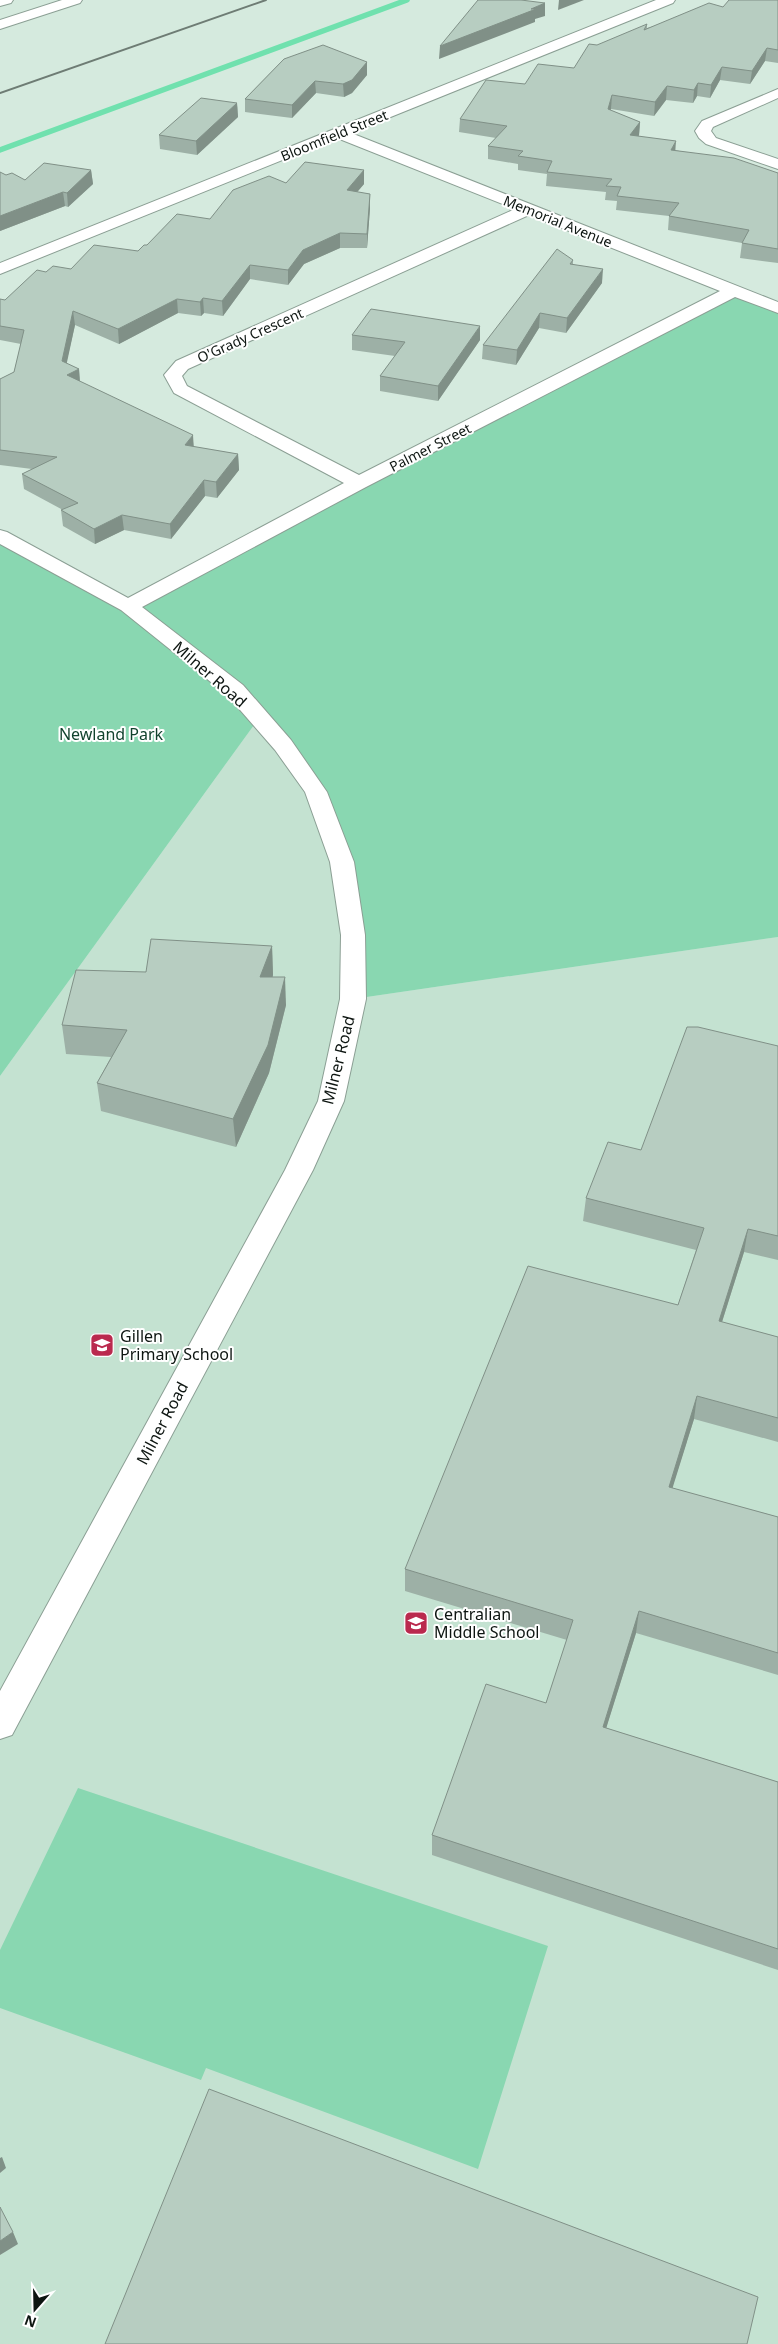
<svg xmlns="http://www.w3.org/2000/svg" width="778" height="2344" font-family="'Noto Sans',sans-serif">
<style>
.built{fill:#c4e2d1}
.green{fill:#89d7b1}
.lines{fill:none;stroke-linecap:round;stroke-linejoin:round}
.stream{stroke:#70e1ae;stroke-width:5.5}
.minor-casing{stroke:#8b9f94;stroke-width:2}
.highway-casing{stroke:#8b9f94;stroke-width:2}
.minor{fill:#fff;fill-rule:evenodd}
.highway{fill:#fff;fill-rule:evenodd}
.rail{stroke:#6e7c74;stroke-width:2}
.wall{fill:#9db0a6}
.shaded-wall{fill:#809087}
.building{fill:#b7cdc1;stroke:#809087}
.labels{text-anchor:middle;dominant-baseline:central;stroke-width:4;stroke-linejoin:round;paint-order:stroke}
.far-street-label{font-size:14px;fill:#0d1511;stroke:#fff}
.street-label{font-size:16px;fill:#0d1511;stroke:#fff}
.park-label{font-size:16px;fill:#12432e;stroke:#fff}
.poi-label{font-size:16px;fill:#0d1511;stroke:#fff;text-anchor:start}
</style>
<rect width="100%" height="100%" fill="#d5eade"/>
<!-- built -->
<polygon class="built" points="259,718 283,745 342,862 353,999 778,937 778,2344 0,2344 0,1076"/>
<!-- green -->
<g class="green">
<polygon points="733,291 778,308 778,937 353,999 353,935 316,792 259,718 0,1076 0,536 128,606"/>
<polygon points="78,1788 548,1946 478,2169 206,2068 201,2080 0,2008 0,1950"/>
</g>
<g class="lines">
<!-- stream -->
<polyline class="stream" points="0,150 407,0"/>
<!-- minor casing -->
<g class="minor-casing">
<g id="minor">
<path d="M 656,0 L 675,0 L 673,3 L 351,133 L 778,302 L 778,313 L 735,297 L 366,487 L 142,607 L 243,685 L 291,740 L 327,792 L 354,862 L 365,935 L 366,999 L 344,1101 L 313,1170 L 12,1735 L 0,1739 L 0,1691 L 285,1170 L 318,1101 L 340,999 L 341,935 L 330,862 L 305,792 L 275,750 L 227,695 L 121,610 L 0,544 L 0,530 L 7,532 L 128,598 L 344,483 L 174,393 L 164,375 L 176,361 L 515,209 L 337,138 L 0,274 L 0,263 ZM 529,215 L 720,291 L 359,475 L 187,386 L 182,376 L 188,369 Z"/>
<polygon points="778,89 778,98 713,127 711,131 716,138 778,159 778,169 706,144 699,138 695,131 702,121"/>
</g>
</g>
<!-- highway casing -->
<g class="highway-casing">
<g id="highway">
<polygon points="0,0 13,0 11,3 0,6"/>
<polygon points="62,0 82,0 80,3 0,29 0,20"/>
</g>
</g>
<!-- minor -->
<use href="#minor" class="minor"/>
<!-- highway -->
<use href="#highway" class="highway"/>
<!-- rail -->
<polyline class="rail" points="0,93 266,0"/>
</g>
<!-- wall -->
<g class="wall">
<polygon points="778,0 778,63 765,61 750,84 720,80 710,98 697,96 693,103 666,100 654,116 611,109 610,110 640,122 639,136 675,150 778,173 778,263 740,258 742,243 668,230 669,216 616,210 617,201 605,200 606,192 546,186 547,174 518,170 518,164 488,159 488,146 496,138 459,132 460,119 525,84 574,68 647,24 647,28 723,7"/>
<polygon points="284,59 367,75 352,93 344,97 316,93 292,118 245,112 245,99"/>
<polygon points="237,103 238,117 197,155 160,149 159,135"/>
<polygon points="91,170 93,184 68,207 65,206 0,231 0,172 6,175 25,180"/>
<polygon points="364,170 364,184 357,192 370,194 370,208 367,248 340,248 304,264 288,285 250,279 223,316 204,313 201,316 178,313 119,344 75,325 66,364 79,369 80,382 194,447 238,454 239,470 217,498 205,496 171,539 124,530 95,544 63,526 61,510 63,510 24,489 22,474 32,469 0,465 0,379 14,372 21,344 0,340 0,299 5,300 46,272 71,269 138,251 147,245 210,219 286,183"/>
<polygon points="573,260 573,264 602,283 566,333 539,328 516,365 482,359 483,345"/>
<polygon points="352,335 480,340 438,401 380,391 380,376 395,356 352,350"/>
<polygon points="272,946 273,975 273,977 286,1005 269,1073 236,1147 101,1111 97,1083 111,1057 66,1054 62,1025 146,972"/>
<polygon points="778,1046 778,1260 744,1252 722,1322 778,1337 778,1442 694,1419 672,1488 778,1517 778,1675 636,1633 606,1728 778,1782 778,1970 432,1855 432,1835 546,1703 567,1640 405,1591 405,1569 678,1305 696,1250 583,1221 586,1198 641,1150"/>
</g>
<!-- shaded-wall -->
<g class="shaded-wall">
<polygon points="559,0 584,0 558,10"/>
<polygon points="545,3 545,16 535,19 535,22 439,59 440,46"/>
<polygon points="767,48 765,61 750,84 752,71"/>
<polygon points="367,62 367,75 352,93 344,97 343,84"/>
<polygon points="722,67 720,80 710,98 711,85"/>
<polygon points="315,81 316,93 292,118 292,105"/>
<polygon points="698,83 697,96 693,103 694,90"/>
<polygon points="667,86 666,100 654,116 655,102"/>
<polygon points="612,95 611,109 607,123 608,109"/>
<polygon points="237,103 238,117 197,155 196,141"/>
<polygon points="640,122 639,135 629,148 630,135"/>
<polygon points="676,141 675,155 671,150"/>
<polygon points="91,170 93,184 68,207 67,193"/>
<polygon points="364,170 364,184 347,204 347,190"/>
<polygon points="63,192 65,206 0,231 0,216"/>
<polygon points="370,194 370,208 367,248 367,234"/>
<polygon points="340,233 340,248 304,264 288,285 288,270 303,250"/>
<polygon points="250,265 250,279 223,316 222,301"/>
<polygon points="603,269 602,283 566,333 567,318"/>
<polygon points="203,298 204,313 201,316 200,302"/>
<polygon points="177,299 178,313 119,344 118,329"/>
<polygon points="73,311 75,325 64,376 62,361"/>
<polygon points="540,313 539,328 516,365 517,350"/>
<polygon points="480,326 480,340 438,401 438,386"/>
<polygon points="79,369 80,384 67,375"/>
<polygon points="193,435 194,450 185,445"/>
<polygon points="238,454 239,470 217,498 216,482"/>
<polygon points="204,480 205,496 171,539 170,524"/>
<polygon points="122,515 124,530 95,544 94,529"/>
<polygon points="272,946 273,975 262,1005 260,977"/>
<polygon points="285,977 286,1005 269,1073 236,1147 233,1119"/>
<polygon points="748,1229 744,1252 715,1344 719,1321"/>
<polygon points="697,1396 694,1419 666,1509 669,1487"/>
<polygon points="639,1611 636,1633 600,1748 603,1727"/>
<polygon points="2,2157 6,2168 0,2173 0,2158"/>
<polygon points="13,2232 18,2244 0,2255 0,2241"/>
</g>
<!-- building -->
<g class="building">
<polygon points="478,0 521,0 545,3 531,9 536,9 440,46"/>
<polygon points="729,0 778,0 778,50 767,48 752,71 722,67 711,85 698,83 694,90 667,86 655,102 612,95 608,109 640,122 630,135 676,141 671,150 734,158 778,173 778,249 742,243 749,230 669,216 679,203 617,196 621,187 606,186 612,179 547,172 552,161 518,156 523,151 488,146 507,126 460,119 486,80 525,84 538,64 574,68 589,44 597,45 647,24 644,30 709,3 723,7"/>
<polygon points="323,45 367,62 352,80 343,84 315,81 292,105 245,99 284,59"/>
<polygon points="201,98 237,103 196,141 159,135"/>
<polygon points="305,162 364,170 347,190 370,194 367,234 340,233 303,250 288,270 250,265 222,301 203,298 200,302 177,299 118,329 73,311 62,361 79,369 67,375 193,435 185,445 238,454 216,482 204,480 170,524 122,515 94,529 61,510 78,503 22,474 57,457 0,450 0,379 14,372 24,330 0,326 0,299 5,300 37,270 46,272 53,266 71,269 94,245 138,251 144,245 147,245 177,214 210,219 233,190 269,176 286,183"/>
<polygon points="44,163 91,170 67,193 63,192 0,216 0,172 6,175 12,173 25,180"/>
<polygon points="557,249 573,260 570,264 603,269 567,318 540,313 517,350 483,345"/>
<polygon points="371,309 480,326 438,386 380,376 405,342 352,335"/>
<polygon points="151,939 272,946 260,977 285,977 268,1045 233,1119 97,1083 127,1030 62,1025 76,970 146,972"/>
<polygon points="687,1027 698,1027 778,1046 778,1236 748,1229 719,1321 778,1337 778,1418 697,1396 669,1487 778,1517 778,1653 639,1611 603,1727 778,1782 778,1949 432,1835 486,1684 546,1703 573,1620 405,1569 528,1266 678,1305 704,1228 586,1198 608,1142 641,1150"/>
<polygon points="209,2089 758,2297 747,2344 105,2344"/>
<polygon points="0,2207 13,2232 0,2241"/>
</g>
<!-- icons -->
<defs>
<g id="school-square" transform="scale(1.25)"><rect x="-9" y="-9" width="18" height="18" rx="4" fill="#ba294e" stroke="#fff"/><path d="M0-5L7-2L0 1L-7-2ZM-4 1L0 2.5L4 1V4Q0 6-4 4Z" fill="#fff"/></g>
</defs>
<g fill-rule="evenodd">
<use href="#school-square" x="102" y="1345"/>
<use href="#school-square" x="416" y="1623"/>
</g>
<g class="labels">
<!-- far-street labels -->
<g class="far-street-label">
<text transform="translate(334 135) rotate(-22)">Bloomfield Street</text>
<text transform="translate(558 221) rotate(22)">Memorial Avenue</text>
<text transform="translate(250 335) rotate(-24)">O'Grady Crescent</text>
<text transform="translate(430 447) rotate(-27)">Palmer Street</text>
</g>
<!-- street labels -->
<g class="street-label">
<text transform="translate(210 674) rotate(41)">Milner Road</text>
<text transform="translate(338 1060) rotate(-76)">Milner Road</text>
<text transform="translate(162 1423) rotate(-62)">Milner Road</text>
</g>
<!-- park labels -->
<g class="park-label">
<text x="111" y="734">Newland Park</text>
</g>
<!-- poi labels -->
<g class="poi-label">
<text x="120" y="1336">Gillen<tspan x="120" dy="18">Primary School</tspan></text>
<text x="434" y="1614">Centralian<tspan x="434" dy="18">Middle School</tspan></text>
</g>
</g>
<!-- north arrow -->
<g transform="translate(35 2309) rotate(200)" stroke="#ffffff" stroke-width="4" paint-order="stroke">
<path d="M0-4L9 19L0 12L-9 19Z" fill="#0d1511"/>
<text y="-8" font-size="14" font-weight="bold" text-anchor="middle" fill="#0d1511">N</text>
</g>
</svg>
